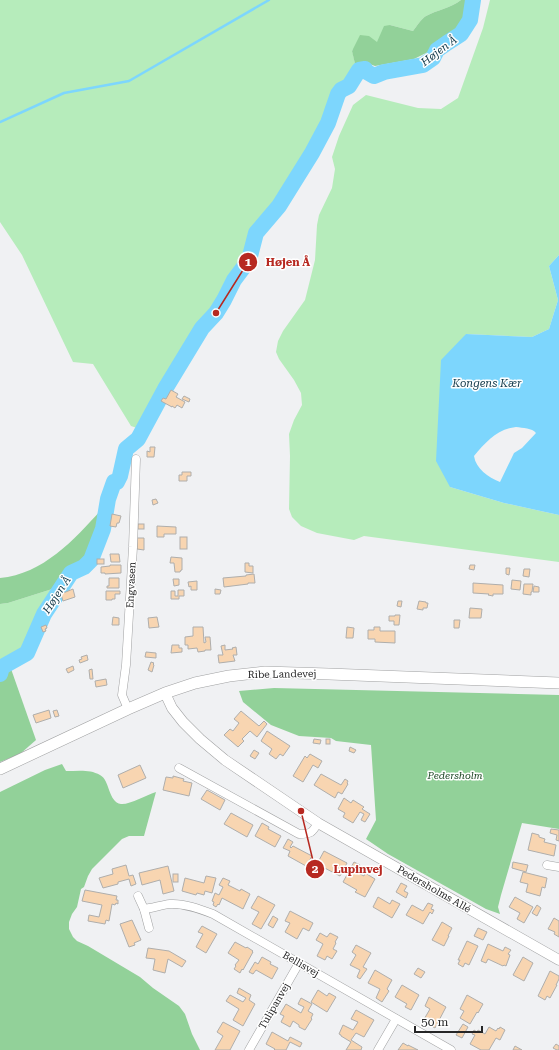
<svg xmlns="http://www.w3.org/2000/svg" width="559" height="1050" font-family="'Roboto Serif',serif">
<style>
.green{fill:#b6ecbb}
.forest{fill:#92d199}
.water{fill:#7dd6fd;fill-rule:evenodd}
.lines{fill:none;stroke-linecap:round;stroke-linejoin:round}
.stream{stroke:#7dd6fd;stroke-width:2.5}
.river{stroke:#7dd6fd;stroke-width:16}
.building{fill:#f8d5b1;stroke:#afaeac}
.minor-casing{stroke:#a0a1a2;stroke-width:9}
.tertiary-casing{stroke:#a0a1a2;stroke-width:11}
.secondary-casing{stroke:#a0a1a2;stroke-width:12}
.minor{stroke:#fff;stroke-width:8}
.tertiary{stroke:#fff;stroke-width:10}
.secondary{stroke:#fff;stroke-width:11}
.labels{text-anchor:middle;dominant-baseline:central;stroke-width:3;stroke-linejoin:round;paint-order:stroke}
.street-label{font-size:10px;fill:#262627;stroke:#fff}
.park-label{font-size:10px;font-style:italic;fill:#123f1b;stroke:#fff}
.water-label{font-size:11px;font-style:italic;fill:#103849;stroke:#fff}
.leader{fill:none;stroke:#b72921;stroke-width:1.5}
.callout-dot{fill:#b72921;stroke:#fff;stroke-width:1.5}
.mark-label{font-size:12px;text-anchor:middle;font-weight:bold;fill:#fff}
.callout-label{font-size:11px;text-anchor:middle;font-weight:bold;fill:#b72921;stroke:#fff;stroke-width:3;stroke-linejoin:round;paint-order:stroke}
</style>
<rect width="100%" height="100%" fill="#f0f1f3"/>
<!-- green -->
<g class="green">
<path d="M 0,0 L 461,0 C 451,8 437,10 426,16 C 421,19 417,26 413,31 L 390,25 L 377,43 L 352,50 L 356,68 L 349,86 L 341,90 L 338,94 L 328,123 L 312,153 L 279,206 L 256,233 L 249,260 L 234,280 L 224,300 L 216,313 L 202,328 L 165,389 L 143,430 L 131,426 L 93,364 L 73,362 L 22,255 L 0,222 Z"/>
<polygon points="490,0 559,0 559,255 549,266 558,300 549,329 532,337 466,334 450,487 504,503 559,515 559,562 364,536 354,540 317,533 301,526 292,517 289,509 290,456 289,434 294,420 302,405 301,393 294,380 279,359 276,352 278,341 283,331 305,300 315,260 317,225 319,215 332,188 335,169 332,157 339,136 353,105 366,95 418,108 441,109 458,98 483,28"/>
<polygon points="68,584 61,593 41,626 29,654 6,669 0,682 0,604 8,603"/>
</g>
<!-- forest -->
<g class="forest">
<path d="M 461,0 L 466,0 L 471,8 L 463,24 L 457,32 L 443,37 L 430,51 L 414,59 L 375,66 L 367,63 L 356,68 L 352,51 L 360,35 L 369,36 L 377,42 L 384,26 L 390,25 L 413,31 C 417,26 421,19 426,16 C 437,10 451,8 461,0 Z"/>
<path d="M 101,510 L 105,535 L 98,554 L 68,584 L 8,603 L 0,604 L 0,578 C 43,574 74,540 101,510 Z"/>
<polygon points="10,666 36,740 20,754 0,762 0,682 6,669"/>
<polygon points="274,688 559,695 559,829 522,823 501,895 498,907 500,914 486,909 388,854 366,839 376,820 371,745 336,741 331,738 299,736 271,725 243,702 239,691"/>
<path d="M 62,764 L 66,771 C 78,771 90,769 100,775 C 110,780 108,802 121,804 C 129,805 147,795 156,792 L 144,836 L 129,836 L 122,839 L 92,869 L 88,876 L 84,887 L 81,889 L 77,907 L 72,914 L 69,922 L 69,929 L 73,937 L 77,941 L 88,946 L 140,977 L 153,988 L 179,1006 L 185,1014 L 192,1034 L 200,1050 L 0,1050 L 0,792 L 45,770 Z"/>
</g>
<!-- water -->
<path class="water" d="M 559,255 L 559,515 L 504,503 L 450,487 L 436,461 L 441,360 L 466,334 L 532,337 L 549,329 L 558,300 L 549,266 ZM 516,427 C 523,428 532,428 536,433 L 522,448 L 514,453 L 500,482 C 488,477 476,469 474,456 C 486,442 497,429 516,427 Z"/>
<g class="lines">
<!-- stream -->
<polyline class="stream" points="0,122 64,93 129,81 269,0"/>
<!-- river -->
<polyline class="river" points="0,674 2,667 27,653 44,614 71,573 84,567 91,560 103,529 108,499 114,482 117,482 120,476 126,449 138,439 165,389 202,328 216,313 224,300 234,280 249,260 256,233 279,206 312,153 328,123 338,94 341,90 349,86 359,70 365,69 367,72 374,76 384,72 423,65 433,58 437,50 447,43 461,34 470,20 473,0"/>
</g>
<!-- building -->
<g class="building">
<polygon points="171,390 178,394 176,397 185,402 182,408 177,405 175,408 172,406 172,407 161,401 163,398 166,399"/>
<polygon points="184,396 190,399 189,402 182,399"/>
<polygon points="150,447 155,447 154,457 147,457 147,451 150,452"/>
<polygon points="182,472 191,472 191,476 187,476 187,481 179,481 179,475 182,475"/>
<polygon points="156,499 158,503 153,505 152,500"/>
<polygon points="112,514 121,516 119,523 117,523 116,527 110,526"/>
<rect x="138" y="524" width="6" height="5"/>
<polygon points="157,526 176,527 176,534 164,534 164,537 157,537"/>
<rect x="180" y="537" width="7" height="12"/>
<polygon points="137,538 144,538 144,550 137,549"/>
<polygon points="110,554 119,554 120,562 111,562"/>
<polygon points="171,557 182,558 182,570 181,570 180,572 175,572 174,563 170,563"/>
<rect x="97" y="559" width="7" height="5"/>
<polygon points="245,563 249,563 249,566 253,566 253,573 245,572"/>
<polygon points="110,565 121,565 121,573 105,574 105,573 101,573 101,567 110,566"/>
<polygon points="470,565 475,565 474,570 469,569"/>
<polygon points="506,568 510,568 509,575 506,574"/>
<polygon points="524,569 530,569 529,577 523,576"/>
<polygon points="254,574 255,583 248,583 248,584 224,587 223,578 246,576 246,575"/>
<polygon points="109,578 119,578 119,588 107,588 107,586 109,586"/>
<polygon points="173,579 179,579 179,585 174,586"/>
<polygon points="512,580 521,581 520,590 511,589"/>
<polygon points="197,581 197,590 191,590 191,586 189,587 188,582"/>
<polygon points="473,583 503,585 503,594 493,594 493,596 488,595 489,594 473,593"/>
<polygon points="524,584 533,584 532,592 531,592 531,595 523,594"/>
<polygon points="534,586 539,587 539,592 533,592"/>
<polygon points="73,589 75,597 63,601 61,594"/>
<polygon points="215,589 221,590 220,594 215,594"/>
<polygon points="178,590 184,590 184,596 179,596 179,599 171,599 171,591 175,591 175,596 178,596"/>
<polygon points="106,591 120,591 120,594 115,594 115,599 112,599 112,600 106,600"/>
<polygon points="398,601 402,601 401,607 397,606"/>
<polygon points="419,601 426,602 426,603 428,603 427,608 423,608 423,610 417,609"/>
<polygon points="470,608 482,609 481,618 469,618"/>
<polygon points="395,615 400,615 399,625 394,625 394,621 389,621 389,616 395,616"/>
<polygon points="113,617 119,618 119,625 112,625"/>
<polygon points="157,617 159,627 149,628 148,618"/>
<polygon points="454,620 460,620 459,628 454,628"/>
<polygon points="46,625 47,628 45,629 46,631 43,632 41,627"/>
<polygon points="193,627 203,627 204,643 206,642 205,637 210,637 211,650 205,650 205,651 198,652 197,648 188,649 188,645 185,645 185,637 193,636"/>
<polygon points="347,627 354,628 353,638 346,638"/>
<polygon points="374,627 380,627 380,631 395,631 395,643 375,642 375,639 368,639 368,630 374,630"/>
<polygon points="172,645 179,645 179,648 182,648 182,652 171,653"/>
<polygon points="225,645 225,650 233,649 232,648 236,647 237,655 233,655 235,661 219,663 218,655 223,655 221,646"/>
<polygon points="146,652 156,653 156,658 145,657"/>
<polygon points="87,655 88,660 80,663 79,660 82,659 81,657"/>
<polygon points="151,662 154,663 153,664 154,665 152,672 148,670"/>
<polygon points="73,666 74,670 68,673 66,669"/>
<polygon points="92,669 93,679 90,679 89,670"/>
<polygon points="106,679 107,685 96,687 95,681"/>
<polygon points="49,710 51,718 36,723 33,715"/>
<polygon points="57,710 59,716 55,717 53,711"/>
<polygon points="241,711 259,726 264,721 267,724 257,737 250,731 242,739 244,741 238,747 224,735 230,729 233,731 239,723 234,719"/>
<polygon points="267,731 290,746 283,756 280,754 276,759 269,754 272,749 261,741"/>
<polygon points="314,739 321,740 320,744 313,743"/>
<rect x="326" y="739" width="4" height="5"/>
<polygon points="350,747 356,750 354,753 349,751"/>
<polygon points="254,750 259,753 255,759 250,756"/>
<polygon points="310,754 322,761 318,768 313,765 303,782 293,776 305,756 307,758"/>
<polygon points="140,765 146,778 123,788 118,775"/>
<polygon points="321,774 341,785 345,779 348,781 347,783 348,784 342,794 338,792 335,798 314,785"/>
<polygon points="173,776 184,779 183,781 192,783 189,796 163,790 166,777 173,778"/>
<polygon points="207,790 225,800 220,810 201,799"/>
<polygon points="344,798 351,803 353,800 364,807 362,809 370,814 365,822 361,820 364,814 360,812 353,823 343,817 345,813 338,809"/>
<polygon points="231,813 253,825 247,837 224,824"/>
<polygon points="262,823 269,827 268,829 281,836 275,847 255,836"/>
<polygon points="551,829 559,830 559,841 556,840 557,835 550,833"/>
<polygon points="532,833 539,835 539,837 545,839 544,842 556,845 554,856 528,850"/>
<polygon points="288,839 293,842 290,847 291,848 293,846 312,856 306,866 288,856 290,851 283,848"/>
<polygon points="324,851 347,863 340,876 317,864"/>
<polygon points="354,862 360,865 356,872 364,876 365,873 375,879 365,897 355,892 357,890 343,882"/>
<polygon points="513,862 528,865 526,872 512,868"/>
<polygon points="126,865 129,876 133,875 136,884 131,886 129,879 118,882 118,884 103,888 99,878 113,874 112,869"/>
<polygon points="168,866 174,891 163,894 160,880 142,885 139,873"/>
<polygon points="523,872 547,878 545,888 542,887 540,896 526,892 528,884 520,882"/>
<rect x="173" y="874" width="5" height="8"/>
<polygon points="206,876 216,878 212,893 205,891 204,895 197,893 196,895 182,891 185,878 204,883"/>
<polygon points="223,878 230,881 228,885 240,891 241,889 250,894 243,909 222,898 219,905 218,904 216,907 213,905 214,902 212,901 215,893 219,895 223,887 219,885"/>
<polygon points="401,883 407,886 404,891 408,893 406,898 396,892"/>
<polygon points="85,890 117,896 116,900 118,900 118,904 116,903 115,905 112,904 109,921 106,920 105,924 88,921 89,915 99,917 102,905 82,901"/>
<polygon points="258,896 275,905 261,929 252,924 259,912 251,908"/>
<polygon points="378,897 390,904 392,900 400,904 392,918 373,907"/>
<polygon points="515,897 533,907 524,923 517,919 520,913 509,907"/>
<polygon points="428,903 433,905 431,909 434,910 432,914 430,912 423,924 406,915 412,905 423,911"/>
<polygon points="537,905 541,908 537,916 532,913"/>
<polygon points="290,911 313,923 309,931 303,928 297,939 285,932 290,923 285,921"/>
<polygon points="273,916 278,919 273,928 268,925"/>
<polygon points="554,918 559,921 559,937 554,934 555,932 548,929"/>
<polygon points="132,920 141,940 134,943 135,945 129,947 120,924"/>
<polygon points="442,922 452,928 448,936 449,936 444,946 432,940"/>
<polygon points="202,926 217,934 206,953 196,947 203,934 198,932"/>
<polygon points="478,928 487,932 483,940 474,936"/>
<polygon points="320,933 327,937 330,933 338,937 335,942 336,943 333,949 337,951 332,959 327,956 325,960 317,956 323,944 316,940"/>
<polygon points="467,941 478,946 469,965 465,963 463,967 458,964 460,960 458,960"/>
<polygon points="235,942 246,948 247,947 253,951 252,952 253,952 243,970 242,969 240,973 234,969 236,966 235,965 239,960 228,953"/>
<polygon points="488,944 503,951 505,947 511,950 508,954 510,955 506,966 504,965 503,966 488,959 486,963 481,961"/>
<polygon points="356,945 371,953 363,967 367,969 360,979 357,977 360,970 350,965 356,955 352,952"/>
<polygon points="148,948 169,951 186,961 182,967 168,959 165,973 153,970 155,959 146,958"/>
<polygon points="262,957 271,962 270,964 278,968 272,979 256,970 253,974 249,972 255,962 258,964"/>
<polygon points="523,957 533,963 524,981 513,975"/>
<polygon points="418,968 425,972 421,978 414,974"/>
<polygon points="375,970 392,980 387,989 389,991 382,1002 376,998 380,989 368,983"/>
<polygon points="550,971 559,976 559,979 556,985 557,985 550,998 547,996 545,1000 538,996"/>
<polygon points="402,985 419,995 411,1010 405,1007 407,1004 395,997"/>
<polygon points="239,988 251,995 249,1000 255,1004 243,1026 233,1020 239,1009 226,1001 230,995 243,1002 246,998 237,993"/>
<polygon points="318,990 327,996 329,993 336,997 327,1012 311,1002"/>
<polygon points="467,995 483,1004 478,1013 477,1012 470,1024 460,1018 464,1011 460,1009"/>
<polygon points="429,997 446,1007 435,1028 423,1021 430,1009 425,1006"/>
<polygon points="301,998 312,1004 308,1011 313,1014 311,1018 312,1019 305,1030 299,1027 299,1025 293,1021 290,1027 281,1022 284,1016 280,1014 286,1004 301,1013 304,1007 298,1004"/>
<polygon points="356,1010 374,1020 364,1037 356,1033 351,1040 362,1047 361,1050 346,1050 351,1042 341,1036 341,1035 339,1034 343,1025 353,1030 358,1022 351,1019"/>
<polygon points="223,1022 240,1031 230,1050 215,1050 223,1036 217,1032"/>
<polygon points="463,1024 468,1027 462,1038 456,1035"/>
<polygon points="489,1027 496,1031 498,1028 499,1029 500,1027 505,1030 500,1040 496,1038 489,1050 481,1050 470,1044 475,1035 472,1034 474,1030 477,1032 478,1030 485,1034"/>
<polygon points="272,1032 288,1041 290,1037 302,1043 300,1047 290,1042 286,1050 274,1050 275,1049 266,1044"/>
<polygon points="403,1043 408,1046 408,1045 418,1050 398,1050"/>
<polygon points="556,1044 559,1046 559,1050 557,1050 553,1048"/>
<polygon points="515,1046 522,1050 513,1050"/>
</g>
<g class="lines">
<!-- minor casing -->
<g class="minor-casing">
<g id="minor">
<polyline points="128,709 122,695 126,665 133,547 136,459"/>
<path d="M 179,768 L 299,834 C 311,834 312,833 318,823"/>
<polyline points="547,865 559,867"/>
<polyline points="138,896 144,909 149,928"/>
<path d="M 144,909 C 153,908 161,905 170,904 C 184,903 200,909 213,914 L 451,1050"/>
<polyline points="249,1050 299,963"/>
<polyline points="378,1050 396,1019"/>
</g>
</g>
<!-- tertiary casing -->
<g class="tertiary-casing">
<polyline id="tertiary" points="165,693 172,708 183,722 200,739 225,760 318,823 559,960"/>
</g>
<!-- secondary casing -->
<g class="secondary-casing">
<polyline id="secondary" points="0,769 128,709 165,693 195,683 229,676 265,672 329,674 559,683"/>
</g>
<!-- minor -->
<use href="#minor" class="minor"/>
<!-- tertiary -->
<use href="#tertiary" class="tertiary"/>
<!-- secondary -->
<use href="#secondary" class="secondary"/>
</g>
<g class="labels">
<!-- street labels -->
<g class="street-label">
<text transform="translate(131 585) rotate(-87)">Engvasen</text>
<text transform="translate(282 674) rotate(-1)">Ribe Landevej</text>
<text transform="translate(434 889) rotate(30)">Pedersholms Allé</text>
<text transform="translate(301 964) rotate(30)">Bellisvej</text>
<text transform="translate(274 1006) rotate(-60)">Tulipanvej</text>
</g>
<!-- park labels -->
<g class="park-label">
<text x="455" y="775">Pedersholm</text>
</g>
<!-- water labels -->
<g class="water-label">
<text transform="translate(439 51) rotate(-37)">Højen Å</text>
<text x="487" y="383">Kongens Kær</text>
<text transform="translate(57 595) rotate(-57)">Højen Å</text>
</g>
</g>
<!-- callouts -->
<path class="leader" d="M216 313L248 262M301 811L315 869"/>
<g class="callout-dot">
<circle cx="216" cy="313" r="4"/>
<circle cx="301" cy="811" r="4"/>
<circle cx="248" cy="262" r="10"/>
<circle cx="315" cy="869" r="10"/>
</g>
<g class="mark-label">
<text x="248" y="266">1</text>
<text x="315" y="873">2</text>
</g>
<g class="callout-label">
<text x="288" y="266">Højen Å</text>
<text x="358" y="873">Lupinvej</text>
</g>
<!-- scale -->
<path d="M415 1026v6h67v-6" fill="none" stroke="#262627" stroke-width="2"/>
<text x="421" y="1026" font-size="12" fill="#262627" stroke="#ffffff" stroke-width="3" paint-order="stroke">50 m</text>
</svg>
